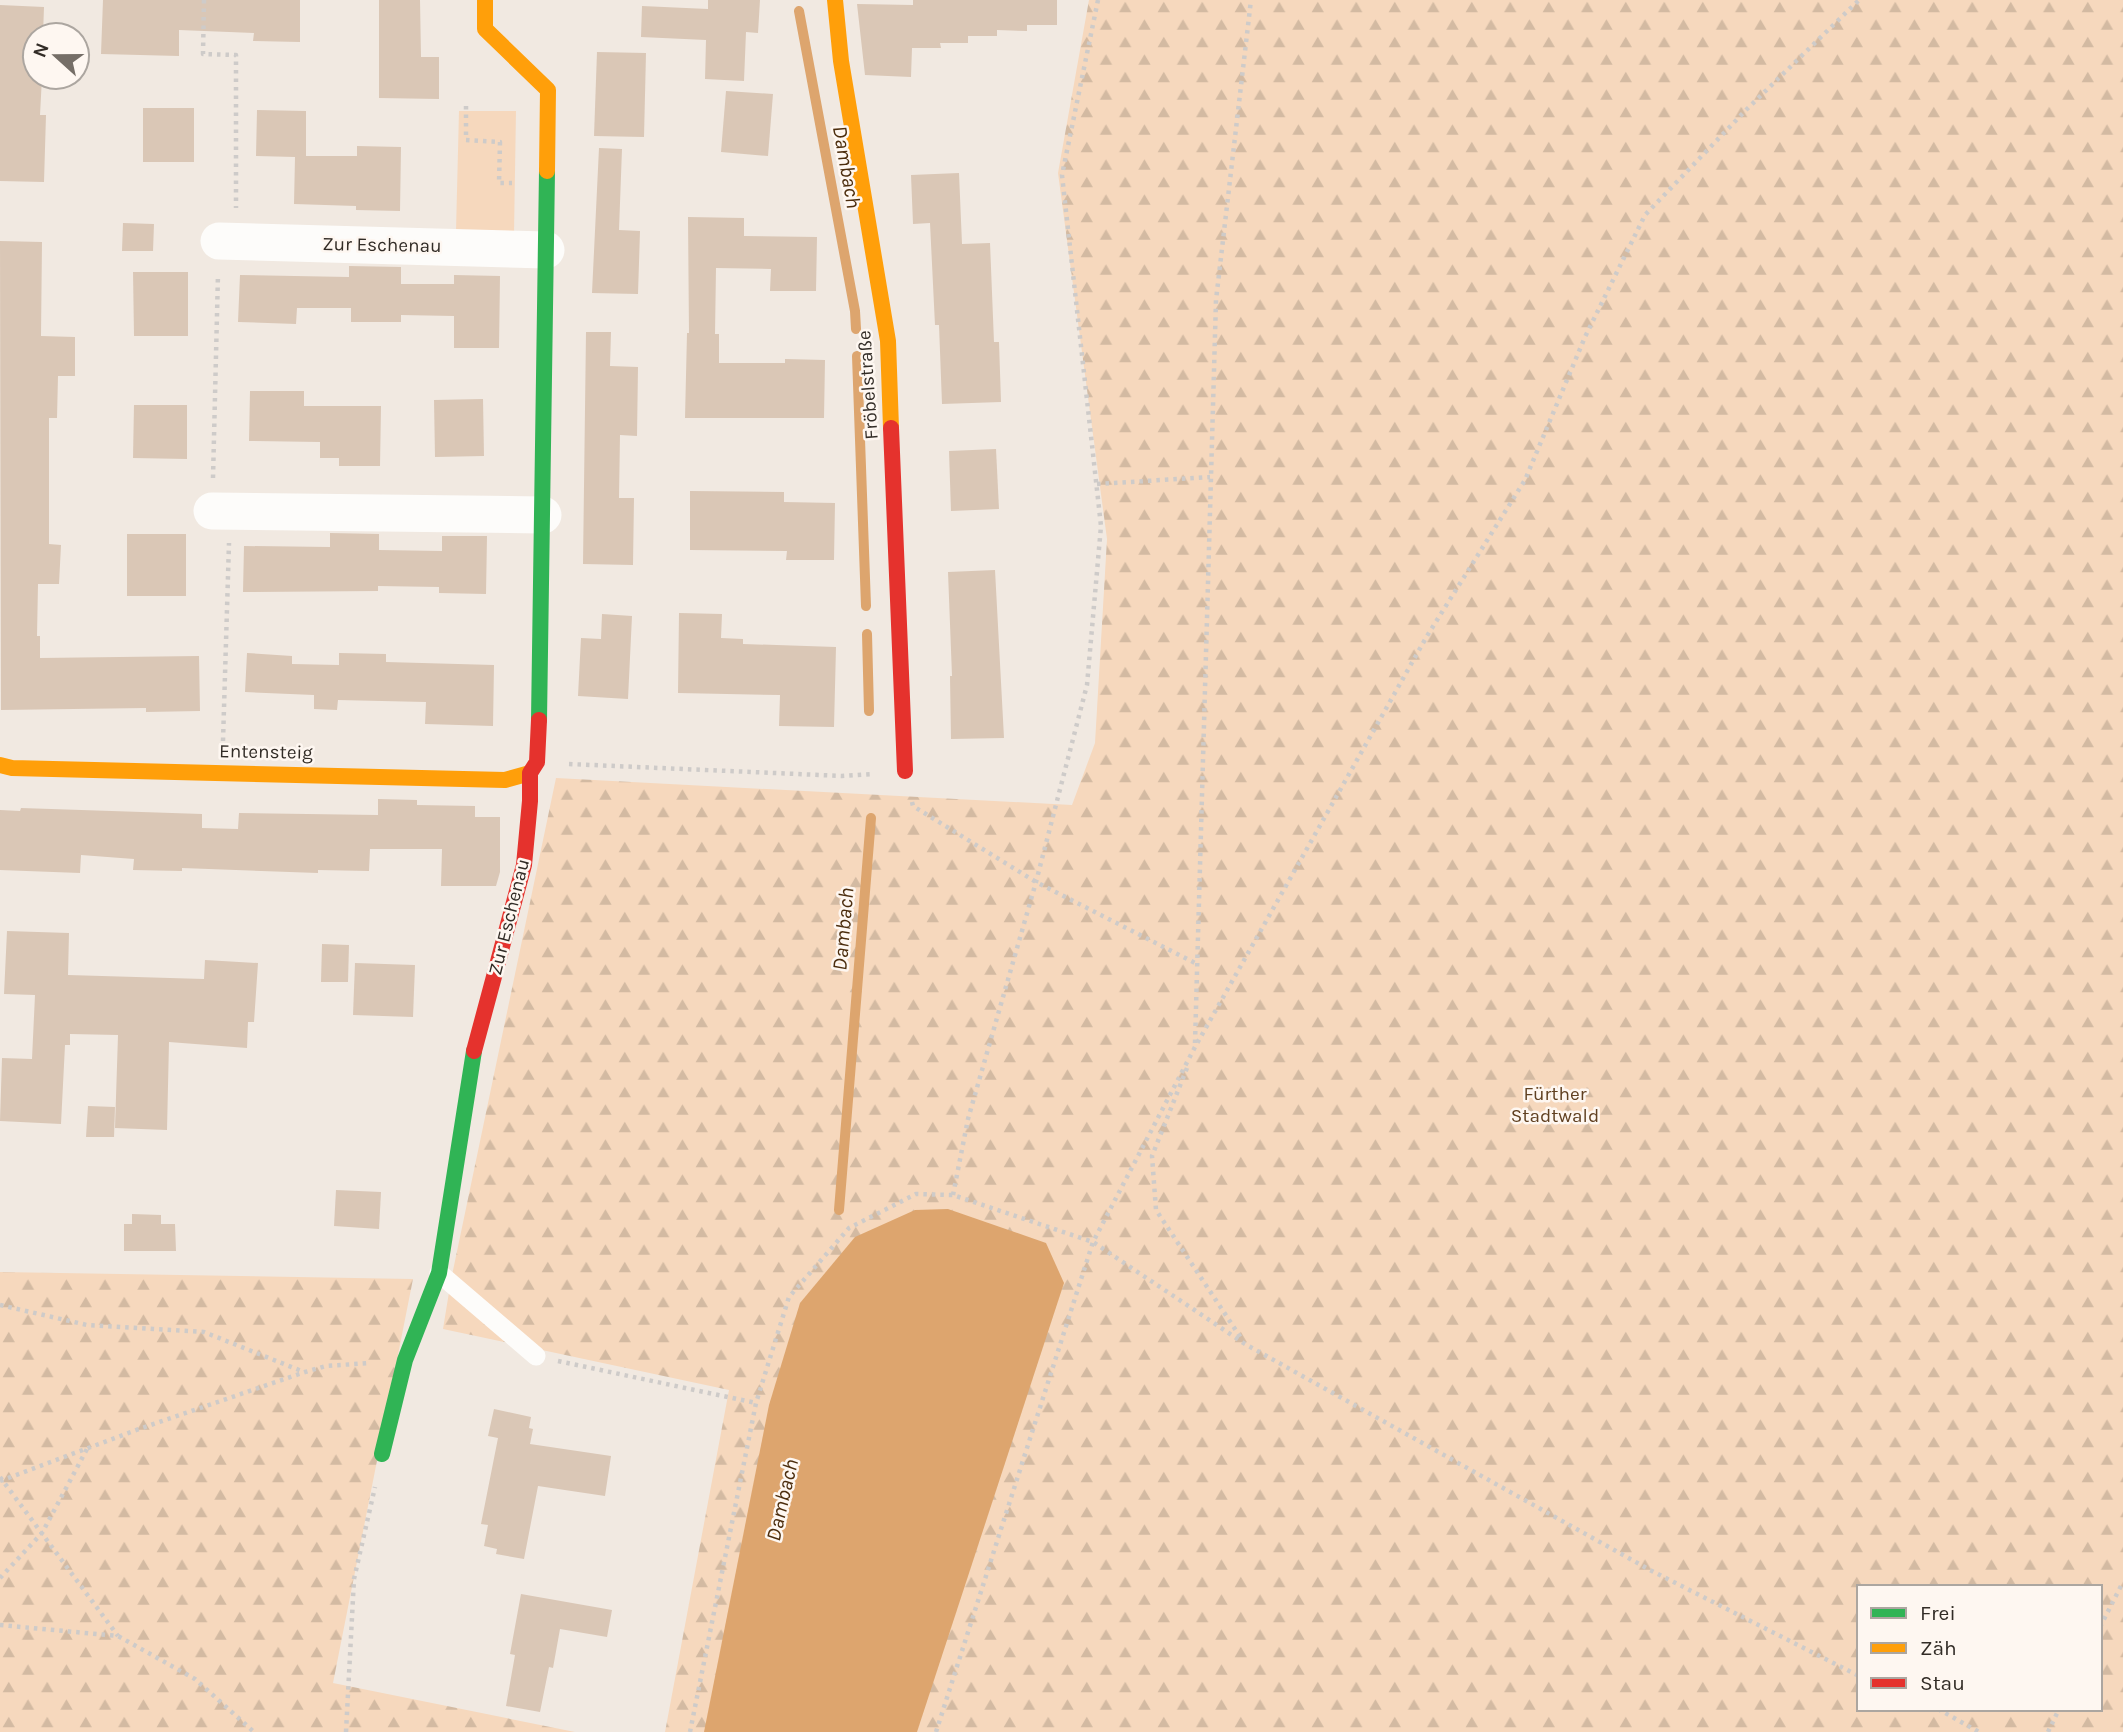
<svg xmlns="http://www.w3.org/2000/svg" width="2123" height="1732" font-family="Karla,sans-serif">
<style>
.forest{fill:url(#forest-firs);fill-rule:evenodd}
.park{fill:#f6d8bd}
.water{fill:#dda56e}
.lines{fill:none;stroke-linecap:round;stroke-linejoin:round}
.stream{stroke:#dda56e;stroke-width:10}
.building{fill:#dac7b6}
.path{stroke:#cecbc9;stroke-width:4.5;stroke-dasharray:3.5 5;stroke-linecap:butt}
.lane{stroke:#fdfcfa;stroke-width:19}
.street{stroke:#fdfcfa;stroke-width:37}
.fast{stroke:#30b455;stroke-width:16}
.slow{stroke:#ff9f0a;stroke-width:16}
.jam{stroke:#e5322d;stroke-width:16}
.labels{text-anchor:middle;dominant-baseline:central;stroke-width:5;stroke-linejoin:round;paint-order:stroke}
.street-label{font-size:19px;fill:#322c26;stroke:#fef7f1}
.park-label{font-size:19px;fill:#604021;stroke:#fef7f1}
.water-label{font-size:21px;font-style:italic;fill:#4c2d0d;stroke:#fef7f1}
</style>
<defs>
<pattern id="forest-firs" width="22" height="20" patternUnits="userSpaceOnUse" patternTransform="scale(1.75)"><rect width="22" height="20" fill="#f6d8bd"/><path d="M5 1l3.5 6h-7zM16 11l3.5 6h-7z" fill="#d3baa2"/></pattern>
</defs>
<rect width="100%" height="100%" fill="#f1e9e1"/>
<!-- forest -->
<g class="forest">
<path d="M 1089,0 L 2123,0 L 2123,1732 L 665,1732 L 729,1390 L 443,1329 L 451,1280 L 556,778 L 1072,805 L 1095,743 L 1107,539 L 1058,173 ZM 1859,1587 L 2100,1587 L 2100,1709 L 1859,1709 Z"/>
<polygon points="0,1272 413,1279 333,1683 575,1732 0,1732"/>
</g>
<!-- park -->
<polygon class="park" points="459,111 516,111 514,233 456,231"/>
<!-- water -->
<polygon class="water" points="948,1209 1046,1243 1064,1283 917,1732 704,1732 769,1405 800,1303 855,1237 915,1210"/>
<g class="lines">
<!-- stream -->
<g class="stream">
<polyline points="799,11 855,311 856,329"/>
<polyline points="857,356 866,606"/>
<polyline points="867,634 869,711"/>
<polyline points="839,1210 871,818"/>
</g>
</g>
<!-- building -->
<g class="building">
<polygon points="103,0 300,0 300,42 253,41 254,33 179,30 179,56 101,54"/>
<polygon points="379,0 420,0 421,57 439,57 439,99 379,98"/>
<polygon points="708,0 760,0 758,33 746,32 744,81 705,79 706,40 641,37 642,6 708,9"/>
<polygon points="913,0 1057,0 1057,25 1027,25 1027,31 997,30 997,36 968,36 968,43 940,43 941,48 912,48 911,77 865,75 857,4 913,5"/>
<polygon points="0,5 44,7 43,35 35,35 35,77 42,77 40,115 46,115 44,182 0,181"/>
<polygon points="597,52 646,53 644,137 594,136"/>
<polygon points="726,91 773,94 768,156 721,152"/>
<rect x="143" y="108" width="51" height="54"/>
<polygon points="257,110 306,111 306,156 357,156 357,146 401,147 400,211 356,210 356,206 294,204 295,157 256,156"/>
<polygon points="599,148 622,149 619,230 640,231 638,294 592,293"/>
<polygon points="959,173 962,244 990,243 994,342 999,342 1001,402 942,404 939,325 935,325 930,223 913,224 911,175"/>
<polygon points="688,217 744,218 744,236 817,237 816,291 770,291 771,269 716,268 715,334 719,334 719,363 785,363 785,359 825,360 824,418 685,418 687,333 689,333"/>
<polygon points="123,223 154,224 153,251 122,251"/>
<polygon points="0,241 42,242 41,336 75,337 75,376 58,376 57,418 49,418 49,544 61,545 59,584 38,584 37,636 40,636 40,658 199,656 200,711 146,712 146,708 1,710"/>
<polygon points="349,266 401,267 401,284 454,284 454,275 500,276 499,348 454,348 454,316 401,315 401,322 351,322 351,308 297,308 296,324 238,322 240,275 349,277"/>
<polygon points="133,272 188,272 188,336 134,336"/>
<polygon points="586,332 611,332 610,366 638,367 637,436 620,435 619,498 634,498 633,565 583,564"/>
<polygon points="250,391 304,391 304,406 381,406 380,466 339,466 339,458 320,458 320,442 249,441"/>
<polygon points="483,399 484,456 435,457 434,400"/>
<polygon points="134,405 187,405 187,459 133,458"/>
<polygon points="996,449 999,509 951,511 949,451"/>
<polygon points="690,491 784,492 784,502 835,503 834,560 786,560 787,551 690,550"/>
<polygon points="330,533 379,534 379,550 442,551 442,536 487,536 486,594 439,593 439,587 378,586 378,591 243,592 244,546 330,547"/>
<rect x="127" y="534" width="59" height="62"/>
<polygon points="995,570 1004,738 951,739 950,676 952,676 948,572"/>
<polygon points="679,613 722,614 721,638 743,639 743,644 836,647 834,727 779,726 780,695 678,693"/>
<polygon points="602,614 632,616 628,699 578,696 581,638 601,639"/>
<polygon points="247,653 292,656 292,664 339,665 339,653 386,654 386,662 494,665 493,726 425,724 426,702 338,700 337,710 314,709 314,695 245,692"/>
<polygon points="378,799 417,800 417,805 475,806 475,817 500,817 500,872 496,886 441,886 442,849 370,849 369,871 318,870 318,873 182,868 182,871 133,870 134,859 81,855 80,873 0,870 0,810 20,811 21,808 202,814 202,828 238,829 239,813 378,815"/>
<polygon points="7,931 69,933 68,975 204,979 205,960 258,963 254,1022 248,1022 247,1048 169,1042 167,1130 115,1128 118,1035 70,1034 70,1045 65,1045 61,1124 0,1121 2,1058 32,1059 35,995 4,994"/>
<polygon points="322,944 349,945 348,982 321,982"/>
<polygon points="355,963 415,965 413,1017 353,1015"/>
<polygon points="88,1106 115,1107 114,1137 86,1137"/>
<polygon points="336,1190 381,1192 379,1229 334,1226"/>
<polygon points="132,1214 161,1215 161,1224 175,1224 176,1251 124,1251 124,1224 132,1224"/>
<polygon points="494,1409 531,1417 529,1428 533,1429 530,1444 611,1456 605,1496 538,1486 524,1559 496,1554 497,1549 484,1546 488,1525 481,1524 498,1438 488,1436"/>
<polygon points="521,1594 612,1610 607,1637 560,1629 553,1668 549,1667 540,1712 506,1706 515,1655 510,1654"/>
</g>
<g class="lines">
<!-- path -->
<g class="path">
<polyline points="204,0 203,54 236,55 236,208"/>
<polyline points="466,106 466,140 500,142 499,183 512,183"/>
<polyline points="213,478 218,274"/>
<polyline points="1097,484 1210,477"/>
<polyline points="223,741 229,543"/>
<polyline points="569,764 842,776 872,774"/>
<polyline points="912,802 913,806 1036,882 1197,964"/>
<polyline points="1195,1043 1216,300 1251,0"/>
<polyline points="1187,1068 1152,1156 1156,1210 1243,1341"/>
<polyline points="953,1195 968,1119 1036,882 1087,685 1101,526 1062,175 1098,0"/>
<polyline points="0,1305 87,1325 204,1332 304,1372"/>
<polyline points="558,1361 756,1403"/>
<polyline points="0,1477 118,1636"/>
<polyline points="0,1481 139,1429 305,1372 326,1366 369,1363"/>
<polyline points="0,1578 42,1533 87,1449"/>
<polyline points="0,1625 118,1636 195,1679 254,1732"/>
<polyline points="2100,1627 2123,1582"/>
<polyline points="1938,1709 1979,1732"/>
<polyline points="346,1732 354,1579 375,1487"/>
<polyline points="690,1732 756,1403 789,1297 849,1228 916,1194 953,1195 1093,1242 1245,1344 1650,1570 1859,1676"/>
<polyline points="936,1732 1093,1242 1195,1047 1427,636 1525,480 1585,337 1645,215 1747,109 1859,0"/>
<polyline points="2048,1732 2059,1709"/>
</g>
<!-- lane -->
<polyline class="lane" points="439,1273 536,1356"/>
<!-- street -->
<g class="street">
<polyline points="219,241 546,250"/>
<polyline points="212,511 543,515"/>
</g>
<!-- fast -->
<g class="fast">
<polyline points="539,720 547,171"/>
<polyline points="382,1454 405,1360 439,1273 474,1051"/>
</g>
<!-- slow -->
<g class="slow">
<polyline points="485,0 485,29 548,90 547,171"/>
<polyline points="835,0 841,61 888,341 891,428"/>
<polyline points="0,765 12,768 505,780 530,773"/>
</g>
<!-- jam -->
<g class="jam">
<polyline points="891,428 905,771"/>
<polyline points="474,1051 524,865 530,801 530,773 537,762 539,720"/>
</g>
</g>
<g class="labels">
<!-- street labels -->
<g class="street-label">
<text transform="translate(382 245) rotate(1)">Zur Eschenau</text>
<text transform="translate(868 385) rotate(-94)">Fröbelstraße</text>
<text transform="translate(266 752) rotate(1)">Entensteig</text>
<text transform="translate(509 917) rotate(-76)">Zur Eschenau</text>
</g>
<!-- park labels -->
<g class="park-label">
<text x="1555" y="1094">Fürther<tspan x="1555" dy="22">Stadtwald</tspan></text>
</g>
<!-- water labels -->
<g class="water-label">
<text transform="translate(847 167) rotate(80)">Dambach</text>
<text transform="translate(843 929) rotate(-85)">Dambach</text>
<text transform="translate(782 1500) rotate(-77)">Dambach</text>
</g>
</g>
<!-- legend -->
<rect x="1857" y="1585" width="245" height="126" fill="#fef7f1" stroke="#aca6a0" stroke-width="2"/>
<rect x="1871" y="1608" width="35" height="10" fill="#30b455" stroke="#aca6a0" stroke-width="2"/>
<text x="1920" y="1620" font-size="21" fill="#322c26">Frei</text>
<rect x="1871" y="1643" width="35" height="10" fill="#ff9f0a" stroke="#aca6a0" stroke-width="2"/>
<text x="1920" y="1655" font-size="21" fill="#322c26">Zäh</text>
<rect x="1871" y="1678" width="35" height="10" fill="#e5322d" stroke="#aca6a0" stroke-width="2"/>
<text x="1920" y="1690" font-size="21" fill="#322c26">Stau</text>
<!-- north arrow -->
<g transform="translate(56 56) rotate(291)"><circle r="33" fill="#fef7f1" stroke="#aca6a0" stroke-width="2"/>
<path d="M0-5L12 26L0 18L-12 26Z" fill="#756e67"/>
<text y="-10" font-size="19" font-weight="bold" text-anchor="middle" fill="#322c26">N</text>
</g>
</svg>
